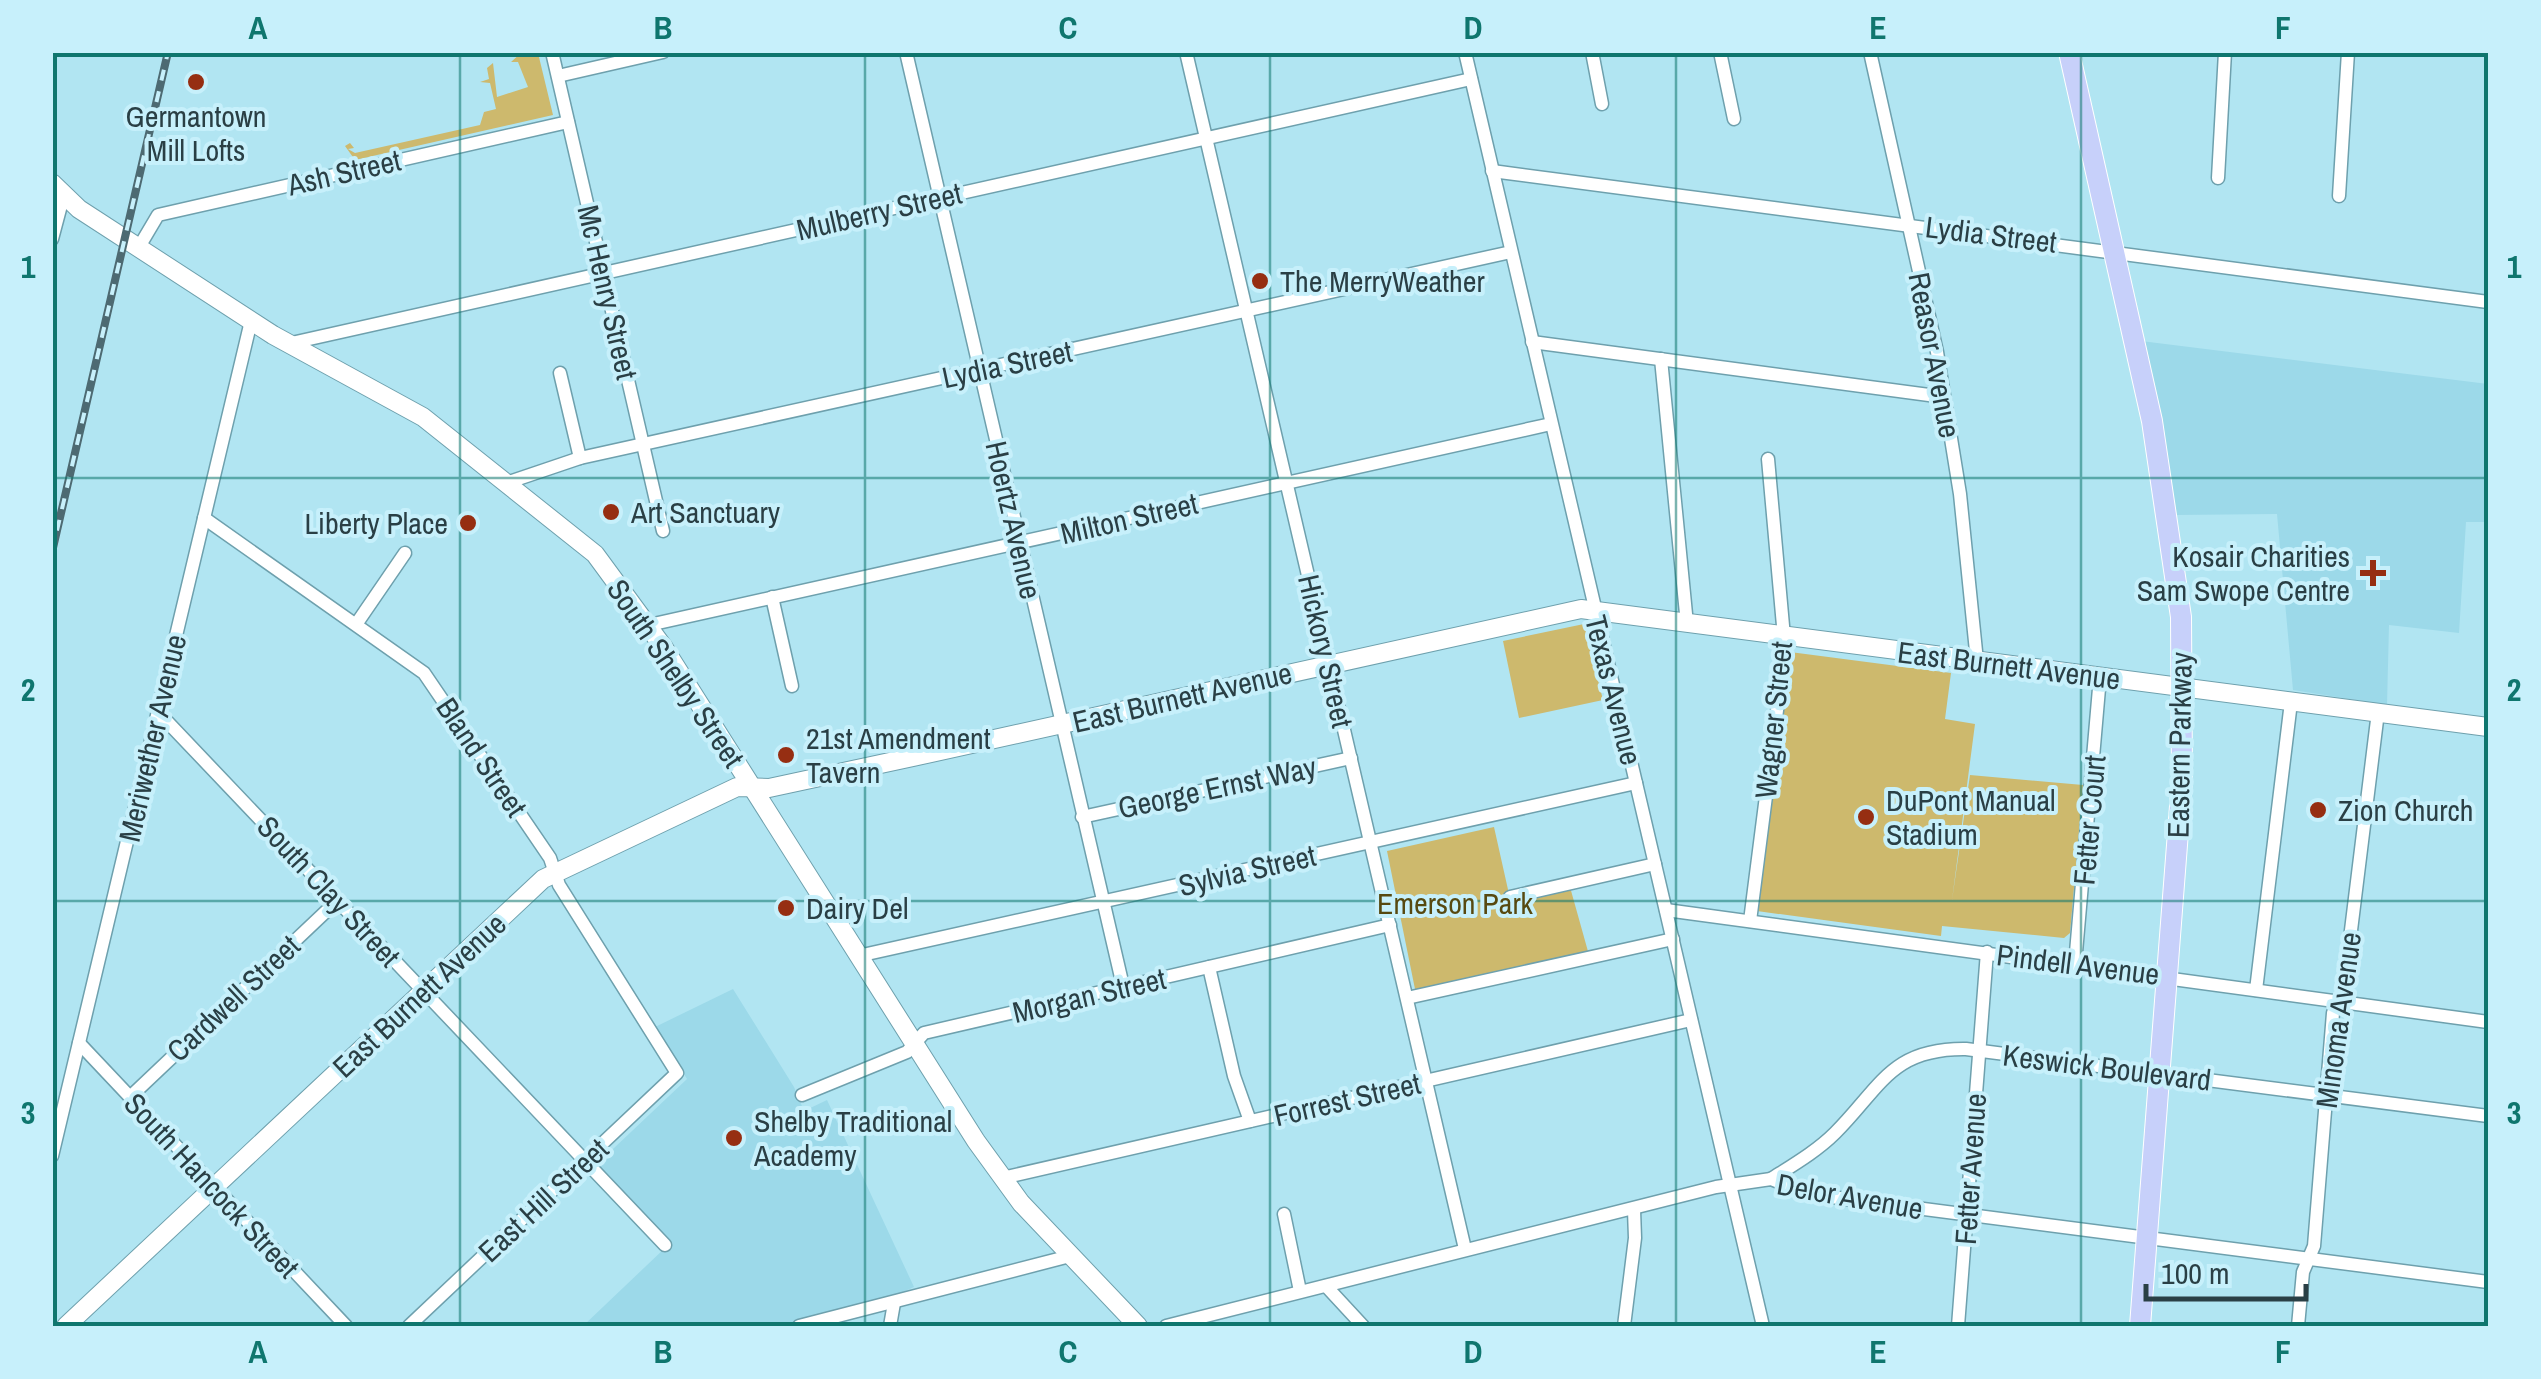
<svg xmlns="http://www.w3.org/2000/svg" width="2541" height="1379" font-family="'Archivo Narrow',sans-serif">
<style>
.built{fill:#9cd9e9}
.green{fill:#cdb96d}
.lines{fill:none;stroke-linecap:round;stroke-linejoin:round}
.street-casing{stroke:#6ea0ad;stroke-width:15}
.secondary-casing{stroke:#6ea0ad;stroke-width:20}
.primary-casing{stroke:#fff;stroke-width:22}
.street{stroke:#fff;stroke-width:12}
.secondary{stroke:#fff;stroke-width:18}
.primary{stroke:#c7d0fa;stroke-width:20}
.rail-casing{stroke:#4d6a72;stroke-width:8}
.rail{stroke:#c7f0fb;stroke-width:4;stroke-dasharray:11;stroke-linecap:butt}
.grid{fill:none;stroke:#0f766e;stroke-width:2.5;stroke-opacity:0.55}
.poi-dot{fill:#962e12;stroke:#c7f0fb;stroke-width:4}
.labels{text-anchor:middle;dominant-baseline:central;stroke-width:8;stroke-linejoin:round;paint-order:stroke}
.poi-label{font-size:30px;fill:#2a3f45;stroke:#c7f0fb;text-anchor:start}
.street-label{font-size:30px;fill:#2a3f45;stroke:#c7f0fb}
.park-label{font-size:30px;fill:#574910;stroke:#c7f0fb}
.neatline{fill:none;stroke:#0f766e;stroke-width:4}
.grid-label{font-size:32px;text-anchor:middle;font-weight:bold;fill:#0f766e}
</style>
<rect width="100%" height="100%" fill="#b1e5f2"/>
<!-- built -->
<g class="built">
<polygon points="2141,341 2488,384 2488,522 2466,522 2459,633 2389,625 2387,705 2293,690 2277,514 2176,515"/>
<polygon points="733,989 794,1087 804,1111 827,1100 914,1287 887,1299 780,1326 583,1326 666,1247 595,1166 687,1079 655,1027"/>
</g>
<!-- green -->
<g class="green">
<polygon points="521,53 538,53 553,115 355,160 345,146 350,143 354,148 348,149 355,153 480,125 484,112 496,109 490,83 480,82 489,79 487,68 493,63 497,97 528,87 518,62 511,62"/>
<polygon points="1584,624 1603,700 1519,718 1503,641"/>
<polygon points="1790,652 1951,673 1945,719 1975,724 1952,900 1970,775 2083,785 2070,933 2064,938 1942,926 1941,936 1757,911"/>
<polygon points="1494,827 1511,903 1570,887 1589,955 1416,994 1387,851"/>
</g>
<g class="lines">
<!-- street casing -->
<g class="street-casing">
<g id="street">
<polyline points="552,52 663,531"/>
<polyline points="906,52 1123,986"/>
<polyline points="1186,52 1465,1249"/>
<polyline points="1465,52 1763,1326"/>
<polyline points="1592,52 1602,104"/>
<polyline points="1720,52 1734,119"/>
<polyline points="1870,52 1937,352 1960,494 1977,661"/>
<polyline points="558,76 663,52"/>
<polyline points="1492,171 2488,302"/>
<polyline points="2218,178 2225,52"/>
<polyline points="2339,196 2348,52"/>
<polyline points="52,239 64,194"/>
<polyline points="139,247 158,215 568,122"/>
<polyline points="1532,342 1944,397"/>
<polyline points="287,344 1471,79"/>
<polyline points="1661,359 1687,624"/>
<polyline points="560,373 580,458"/>
<polyline points="506,483 580,458 1511,252"/>
<polyline points="204,518 424,673 550,858 559,885 677,1073 409,1326"/>
<polyline points="772,597 792,686"/>
<polyline points="357,623 405,553"/>
<polyline points="649,625 1551,424"/>
<polyline points="158,712 665,1245"/>
<polyline points="1082,817 1351,758"/>
<polyline points="1510,897 1655,864"/>
<polyline points="1666,910 2488,1022"/>
<polyline points="1750,921 1785,648 1768,459"/>
<polyline points="858,956 1636,783"/>
<polyline points="2075,964 2100,677"/>
<polyline points="1209,967 1234,1076 1250,1121"/>
<polyline points="2256,990 2291,702"/>
<polyline points="1407,998 1673,939"/>
<polyline points="79,1043 346,1326"/>
<polyline points="802,1095 907,1052 924,1033 1390,925"/>
<polyline points="130,1097 337,901"/>
<polyline points="52,1156 251,321"/>
<polyline points="1002,1178 1691,1020"/>
<path d="M 1771,1179 C 1793,1165 1817,1151 1835,1133 C 1881,1087 1891,1048 1966,1049 L 2488,1116"/>
<polyline points="1284,1214 1300,1291"/>
<polyline points="1326,1286 1363,1326"/>
<polyline points="799,1326 1070,1256"/>
<polyline points="890,1326 894,1303"/>
<polyline points="1166,1326 1716,1187 1771,1179 1808,1194 2488,1282"/>
<polyline points="1624,1326 1635,1238 1634,1210"/>
<polyline points="1958,1326 1987,952"/>
<polyline points="2298,1326 2303,1272 2314,1246 2333,1013 2343,995 2378,712"/>
</g>
</g>
<!-- secondary casing -->
<g class="secondary-casing">
<g id="secondary">
<polyline points="52,183 79,209 273,335 423,417 595,554 664,648 976,1141 1021,1203 1138,1326"/>
<polyline points="66,1326 543,879 737,787 769,788 913,757 1581,609 2488,727"/>
</g>
</g>
<!-- primary casing -->
<g class="primary-casing">
<polyline id="primary" points="2069,52 2152,421 2181,617 2182,780 2140,1326"/>
</g>
<!-- street -->
<use href="#street" class="street"/>
<!-- secondary -->
<use href="#secondary" class="secondary"/>
<!-- primary -->
<use href="#primary" class="primary"/>
<!-- rail casing -->
<g class="rail-casing">
<polyline id="rail" points="52,552 168,52"/>
</g>
<!-- rail -->
<use href="#rail" class="rail"/>
</g>
<!-- grid -->
<path class="grid" d="M 460,52 L 460,1326M 865,52 L 865,1326M 1270,52 L 1270,1326M 1676,52 L 1676,1326M 2081,52 L 2081,1326M 52,478 L 2488,478M 52,901 L 2488,901"/>
<!-- markers -->
<g class="poi-dot">
<circle cx="196" cy="82" r="10"/>
<circle cx="1260" cy="281" r="10"/>
<circle cx="611" cy="512" r="10"/>
<circle cx="468" cy="523" r="10"/>
<path d="M2368 558h10v10h10v10h-10v10h-10v-10h-10v-10h10z"/>
<circle cx="786" cy="755" r="10"/>
<circle cx="2318" cy="810" r="10"/>
<circle cx="1866" cy="817" r="10"/>
<circle cx="786" cy="908" r="10"/>
<circle cx="734" cy="1138" r="10"/>
</g>
<g class="labels">
<!-- poi labels -->
<g class="poi-label">
<text x="196" y="116" text-anchor="middle">Germantown<tspan x="196" dy="34">Mill Lofts</tspan></text>
<text x="1280" y="281">The MerryWeather</text>
<text x="631" y="512">Art Sanctuary</text>
<text x="448" y="523" text-anchor="end">Liberty Place</text>
<text x="2350" y="556" text-anchor="end">Kosair Charities<tspan x="2350" dy="34">Sam Swope Centre</tspan></text>
<text x="806" y="738">21st Amendment<tspan x="806" dy="34">Tavern</tspan></text>
<text x="1886" y="800">DuPont Manual<tspan x="1886" dy="34">Stadium</tspan></text>
<text x="2338" y="810">Zion Church</text>
<text x="806" y="908">Dairy Del</text>
<text x="754" y="1121">Shelby Traditional<tspan x="754" dy="34">Academy</tspan></text>
</g>
<!-- street labels -->
<g class="street-label">
<text transform="translate(344 172) rotate(-13)">Ash Street</text>
<text transform="translate(879 211) rotate(-13)">Mulberry Street</text>
<text transform="translate(1991 234) rotate(7)">Lydia Street</text>
<text transform="translate(608 292) rotate(77)">Mc Henry Street</text>
<text transform="translate(1935 355) rotate(79)">Reasor Avenue</text>
<text transform="translate(1007 364) rotate(-12)">Lydia Street</text>
<text transform="translate(1129 518) rotate(-13)">Milton Street</text>
<text transform="translate(1014 520) rotate(77)">Hoertz Avenue</text>
<text transform="translate(1326 651) rotate(77)">Hickory Street</text>
<text transform="translate(2009 665) rotate(7)">East Burnett Avenue</text>
<text transform="translate(676 673) rotate(56)">South Shelby Street</text>
<text transform="translate(1614 690) rotate(76)">Texas Avenue</text>
<text transform="translate(1182 697) rotate(-13)">East Burnett Avenue</text>
<text transform="translate(1773 720) rotate(-84)">Wagner Street</text>
<text transform="translate(152 738) rotate(-77)">Meriwether Avenue</text>
<text transform="translate(2179 745) rotate(-89)">Eastern Parkway</text>
<text transform="translate(482 757) rotate(56)">Bland Street</text>
<text transform="translate(1217 787) rotate(-12)">George Ernst Way</text>
<text transform="translate(2089 820) rotate(-85)">Fetter Court</text>
<text transform="translate(1247 870) rotate(-13)">Sylvia Street</text>
<text transform="translate(329 891) rotate(47)">South Clay Street</text>
<text transform="translate(2078 964) rotate(7)">Pindell Avenue</text>
<text transform="translate(419 995) rotate(-43)">East Burnett Avenue</text>
<text transform="translate(1089 995) rotate(-13)">Morgan Street</text>
<text transform="translate(233 998) rotate(-43)">Cardwell Street</text>
<text transform="translate(2338 1020) rotate(-82)">Minoma Avenue</text>
<text transform="translate(2107 1067) rotate(7)">Keswick Boulevard</text>
<text transform="translate(1347 1099) rotate(-13)">Forrest Street</text>
<text transform="translate(1970 1169) rotate(-86)">Fetter Avenue</text>
<text transform="translate(212 1185) rotate(47)">South Hancock Street</text>
<text transform="translate(1850 1196) rotate(10)">Delor Avenue</text>
<text transform="translate(543 1200) rotate(-43)">East Hill Street</text>
</g>
<!-- park labels -->
<g class="park-label">
<text x="1455" y="903">Emerson Park</text>
</g>
</g>
<!-- border -->
<rect width="2541" height="1379" fill="none" stroke="#c7f0fb" stroke-width="110"/>
<!-- scale -->
<path d="M2146 1284v15h160v-15" fill="none" stroke="#2a3f45" stroke-width="5"/>
<text x="2161" y="1284" font-size="30" fill="#2a3f45" stroke="#c7f0fb" stroke-width="8" paint-order="stroke">100 m</text>
<rect x="55" y="55" width="2431" height="1269" class="neatline"/>
<g class="grid-label">
<text x="258" y="39">A</text>
<text x="663" y="39">B</text>
<text x="1068" y="39">C</text>
<text x="1473" y="39">D</text>
<text x="1878" y="39">E</text>
<text x="2283" y="39">F</text>
<text x="28" y="278">1</text>
<text x="2514" y="278">1</text>
<text x="28" y="701">2</text>
<text x="2514" y="701">2</text>
<text x="28" y="1124">3</text>
<text x="2514" y="1124">3</text>
<text x="258" y="1363">A</text>
<text x="663" y="1363">B</text>
<text x="1068" y="1363">C</text>
<text x="1473" y="1363">D</text>
<text x="1878" y="1363">E</text>
<text x="2283" y="1363">F</text>
</g>
</svg>
